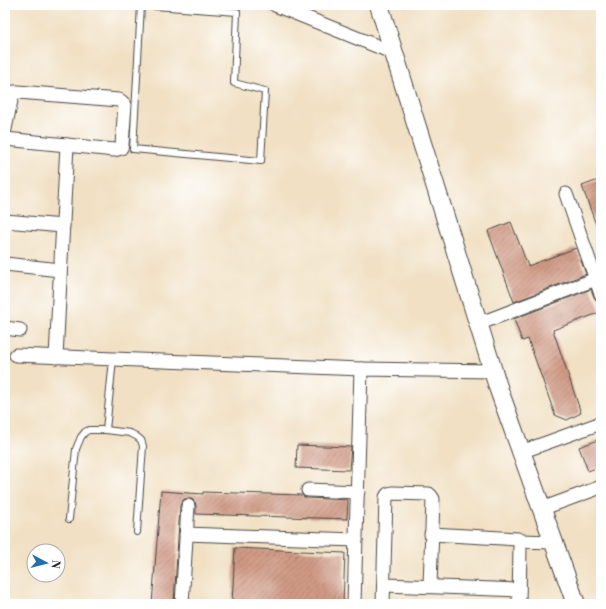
<svg xmlns="http://www.w3.org/2000/svg" width="606" height="609" font-family="'Libre Bodoni',serif">
<style>
.building{fill:url(#building-hatch)}
.lines{fill:none;stroke-linecap:round;stroke-linejoin:round}
.lane-casing{stroke:#494642;stroke-width:8}
.street-casing{stroke:#494642;stroke-width:15}
.secondary-casing{stroke:#494642;stroke-width:20}
.lane{stroke:#fff;stroke-width:6}
.street{stroke:#fff;stroke-width:13}
.secondary{stroke:#fff;stroke-width:18}
</style>
<defs>
<pattern id="building-hatch" width="6" height="6" patternUnits="userSpaceOnUse"><rect width="6" height="6" fill="#d09a85"/><path d="M-1 1l2-2M0 6l6-6M5 7l2-2" fill="none" stroke="#a97e6d"/></pattern>
</defs>
<rect width="100%" height="100%" fill="#fff"/>
<filter id="ink" filterUnits="userSpaceOnUse"><feTurbulence type="fractalNoise" baseFrequency=".025" numOctaves="2"/><feDisplacementMap in="SourceGraphic" scale="8" xChannelSelector="R" yChannelSelector="G"/><feConvolveMatrix kernelMatrix="1 2 1 2 8 2 1 2 1" color-interpolation-filters="sRGB"/></filter>
<filter id="wash" filterUnits="userSpaceOnUse"><feTurbulence type="fractalNoise" baseFrequency=".012" numOctaves="4" result="noise"/><feDisplacementMap in="SourceGraphic" scale="16" xChannelSelector="R" yChannelSelector="G"/><feGaussianBlur stdDeviation="0.9" result="paint"/><feColorMatrix in="noise" values="0 0 0 0 0 0 0 0 0 0 0 0 0 0 0 0 0 1.4 0 .05"/><feComposite in="paint" operator="in"/></filter>
<g filter="url(#wash)">
<rect width="100%" height="100%" fill="#f1e0c3"/>
<g id="blocks">
<!-- building -->
<g class="building">
<polygon points="601,179 601,233 599,233 582,186"/>
<polygon points="511,222 528,266 576,248 586,274 514,302 488,231"/>
<polygon points="591,289 594,297 597,301 601,312 553,330 581,413 567,420 555,415 528,339 522,341 514,319"/>
<polygon points="601,439 601,466 588,471 579,447"/>
<polygon points="297,445 351,447 349,470 296,468"/>
<polygon points="161,491 203,494 203,492 302,495 304,497 308,498 348,500 347,519 196,514 196,506 195,502 193,500 189,498 185,499 182,501 180,506 174,604 152,604"/>
<polygon points="235,548 345,553 343,604 250,604 232,603"/>
</g>
</g>
</g>
<g filter="url(#ink)">
<use href="#blocks" fill-opacity="0" stroke="#494642" stroke-width="1"/>
<g class="lines">
<!-- lane casing -->
<g class="lane-casing">
<g id="lane">
<polyline points="141,5 237,12 234,83 265,91 261,161 133,149 141,5"/>
<polyline points="106,430 113,359"/>
<polyline points="69,519 76,449 81,437 85,432 89,430 106,430 130,433 136,436 141,440 143,446 137,532"/>
</g>
</g>
<!-- street casing -->
<g class="street-casing">
<g id="street">
<polyline points="275,5 394,53"/>
<polyline points="5,129 12,96 14,92 18,92 119,100 122,102 125,105 122,145 121,148 114,150 67,145 56,357"/>
<polyline points="5,139 67,145"/>
<polyline points="566,194 601,294"/>
<polyline points="5,221 63,226"/>
<polyline points="5,264 60,270"/>
<polyline points="478,324 596,279"/>
<polyline points="5,328 20,330"/>
<polyline points="16,355 361,369"/>
<polyline points="521,452 601,423"/>
<polyline points="308,490 358,492"/>
<polyline points="541,509 601,487"/>
<polyline points="186,534 356,540"/>
<polyline points="431,534 518,539 520,541 520,546 519,604"/>
<polyline points="520,541 553,542"/>
<polyline points="384,585 519,590"/>
<polyline points="182,604 188,506"/>
<polyline points="354,604 361,369 493,371"/>
<polyline points="383,604 386,497 388,494 392,493 429,494 431,496 433,499 430,586"/>
</g>
</g>
<!-- secondary casing -->
<g class="secondary-casing">
<polyline id="secondary" points="379,5 499,390 576,604"/>
</g>
<!-- lane -->
<use href="#lane" class="lane"/>
<!-- street -->
<use href="#street" class="street"/>
<!-- secondary -->
<use href="#secondary" class="secondary"/>
</g>
</g>
<!-- margin -->
<rect width="606" height="609" fill="none" stroke="#fff" stroke-width="20"/>
<!-- north arrow -->
<g transform="translate(46 563) rotate(97)"><circle r="19" fill="#ffffff" stroke="#aaaaaa"/>
<path d="M0-3L7 15L0 10L-7 15Z" fill="#1f6fb2"/>
<text y="-6" font-size="11" font-weight="bold" text-anchor="middle" fill="#2b2b2b">N</text>
</g>
</svg>
